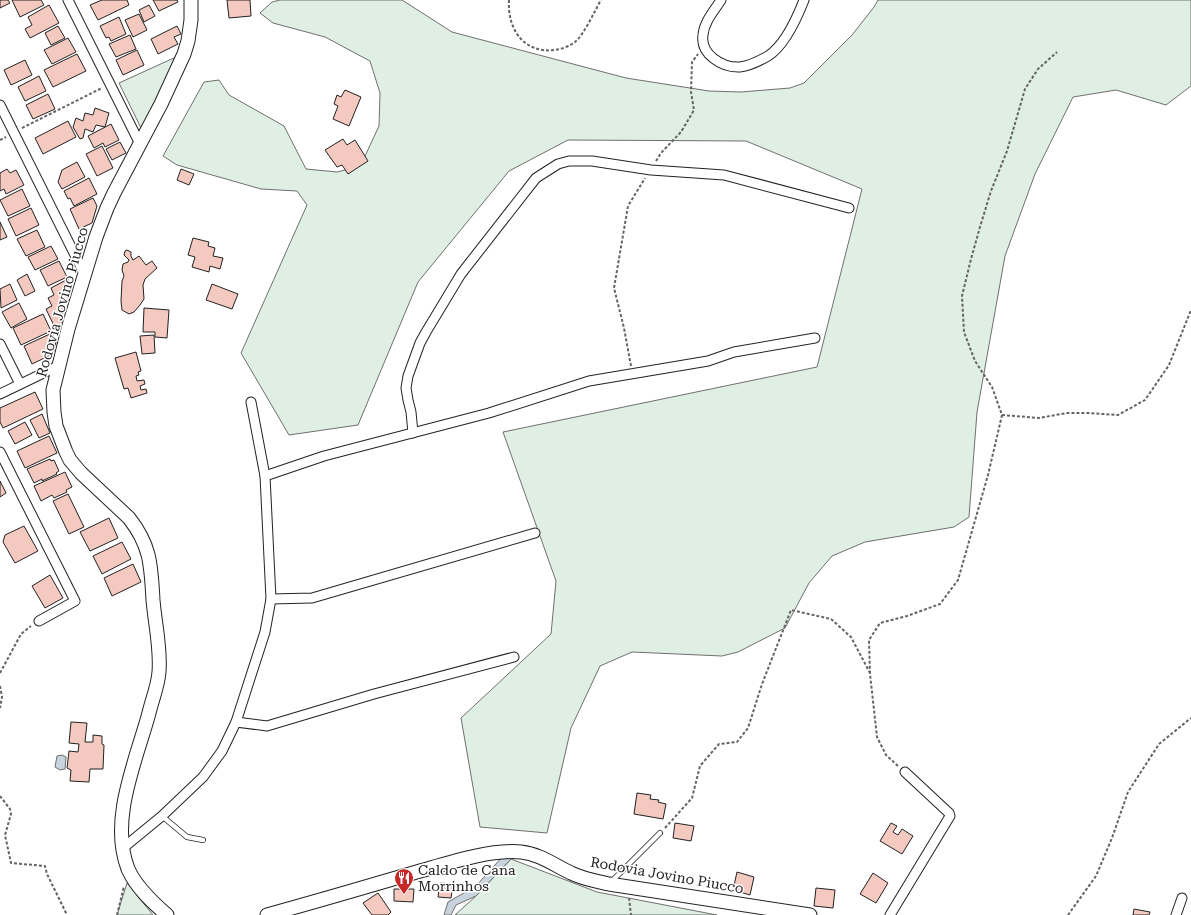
<svg xmlns="http://www.w3.org/2000/svg" width="1191" height="915" font-family="'Roboto Serif',serif">
<style>
.green{fill:#e0efe3;stroke:#6f6f6f}
.water{fill:#c7d3dd;stroke:#6f6f6f}
.building{fill:#f3c9c0;stroke:#222}
.lines{fill:none;stroke-linecap:round;stroke-linejoin:round}
.lane-casing{stroke:#222;stroke-width:6}
.street-casing{stroke:#222;stroke-width:11}
.secondary-casing{stroke:#222;stroke-width:15}
.path{stroke:#646464;stroke-width:2;stroke-dasharray:3 2;stroke-linecap:butt}
.lane{stroke:#fff;stroke-width:4.5}
.street{stroke:#fff;stroke-width:9}
.secondary{stroke:#fff;stroke-width:13}
.labels{text-anchor:middle;dominant-baseline:central;stroke-width:3;stroke-linejoin:round;paint-order:stroke}
.street-label{font-size:14px;fill:#222;stroke:#fff}
.poi-label{font-size:14px;fill:#222;stroke:#fff;text-anchor:start}
</style>
<rect width="100%" height="100%" fill="#fff"/>
<!-- green -->
<g class="green">
<polygon points="280,0 402,0 452,32 626,78 709,91 741,92 790,88 804,83 852,35 874,7 878,0 1191,0 1191,86 1166,105 1116,90 1073,97 1035,174 1005,256 977,412 969,517 954,527 865,542 832,556 809,583 785,628 738,652 722,656 632,652 600,666 571,728 547,833 480,827 461,718 551,634 556,581 503,432 817,367 862,189 746,141 568,140 509,171 418,282 358,425 289,435 241,353 307,205 297,191 261,189 177,165 163,156 204,82 219,80 229,95 284,126 306,169 337,172 353,168 365,156 379,126 380,93 370,61 325,37 273,23 260,13 272,2"/>
<polygon points="176,57 170,72 141,128 119,83"/>
<polygon points="511,859 597,892 717,915 455,915 476,896"/>
<polygon points="127,883 153,915 117,915"/>
</g>
<!-- water -->
<g class="water">
<polygon points="62,755 66,757 65,769 60,770 55,767 57,756"/>
<polygon points="503,856 511,859 476,896 456,905 451,915 444,915 448,902 476,886"/>
</g>
<!-- building -->
<g class="building">
<polygon points="0,0 8,0 10,3 0,8"/>
<polygon points="12,0 41,0 44,5 20,17"/>
<polygon points="102,0 127,0 129,5 98,20 90,5"/>
<polygon points="153,0 177,0 178,2 159,11"/>
<polygon points="227,0 250,0 251,16 229,18"/>
<polygon points="49,5 59,23 30,38 25,29 32,25 28,17"/>
<polygon points="149,5 155,16 144,22 139,10"/>
<polygon points="139,14 147,30 133,37 125,20"/>
<polygon points="119,17 126,34 111,41 109,37 106,38 100,26"/>
<polygon points="58,26 65,38 51,45 45,33"/>
<polygon points="177,26 181,34 174,37 178,44 158,54 151,39"/>
<polygon points="130,35 136,49 116,57 109,44"/>
<polygon points="68,38 76,52 52,64 44,50"/>
<polygon points="137,50 144,65 123,75 116,60"/>
<polygon points="77,54 86,71 53,87 44,70"/>
<polygon points="25,60 32,75 11,85 4,70"/>
<polygon points="39,76 46,91 25,101 18,87"/>
<polygon points="345,90 361,97 349,126 333,119 338,106 334,104 337,95 341,97"/>
<polygon points="48,94 55,109 33,119 26,105"/>
<polygon points="95,108 109,113 105,127 96,125 93,132 85,129 83,138 80,139 73,127 76,118 83,121 85,113 93,115"/>
<polygon points="68,121 76,137 43,154 35,138"/>
<polygon points="111,124 119,140 105,147 103,143 94,148 88,136"/>
<polygon points="343,139 347,145 355,140 368,161 348,174 342,165 337,167 325,150"/>
<polygon points="120,142 126,153 112,160 106,149"/>
<polygon points="102,146 113,168 97,176 86,154"/>
<polygon points="77,162 85,177 62,189 58,182 62,170"/>
<polygon points="7,169 10,173 16,170 24,185 6,194 4,189 0,191 0,173"/>
<polygon points="181,169 194,174 189,185 177,180"/>
<polygon points="89,178 97,194 74,206 70,198 68,199 64,191"/>
<polygon points="22,189 30,206 8,216 0,200"/>
<polygon points="93,198 97,206 92,223 79,229 70,209"/>
<polygon points="31,208 39,225 16,236 8,219"/>
<polygon points="0,222 7,237 0,240"/>
<polygon points="37,230 45,247 26,256 17,239"/>
<polygon points="193,238 209,242 208,246 215,248 213,256 223,258 220,269 210,266 209,272 192,267 195,257 188,255"/>
<polygon points="51,246 58,259 35,270 28,257"/>
<polygon points="127,250 131,252 131,256 133,260 139,256 146,265 152,261 157,268 145,279 143,285 144,299 140,305 134,312 129,314 122,310 121,301 122,281 124,276 122,270 123,264 128,262 129,260 124,255 125,251"/>
<polygon points="59,261 67,277 48,286 40,270"/>
<polygon points="27,274 35,291 25,296 17,280"/>
<polygon points="68,279 73,290 66,294 70,300 62,304 66,311 60,315 65,323 55,328 46,309 52,306 48,298 54,295 51,288"/>
<polygon points="10,284 17,300 1,308 0,289"/>
<polygon points="212,284 238,294 232,309 206,300"/>
<polygon points="19,303 27,319 11,328 2,312"/>
<polygon points="144,308 169,310 167,338 155,337 155,332 143,332"/>
<polygon points="43,314 51,331 21,345 13,328"/>
<polygon points="52,333 56,342 53,354 32,364 24,346"/>
<polygon points="154,335 155,353 142,354 140,336"/>
<polygon points="136,352 141,371 138,372 139,375 136,376 137,381 144,380 145,384 140,386 141,390 146,389 147,393 131,398 128,388 124,389 115,358"/>
<polygon points="35,392 43,409 3,428 0,422 0,408"/>
<polygon points="42,414 50,433 39,438 30,420"/>
<polygon points="25,422 32,435 15,444 8,431"/>
<polygon points="49,436 57,453 25,468 17,451"/>
<polygon points="50,459 51,461 54,460 59,471 56,473 57,474 42,481 42,479 34,483 27,469"/>
<polygon points="65,472 72,487 66,490 67,492 54,498 52,495 41,501 34,486"/>
<polygon points="0,481 6,493 0,497"/>
<polygon points="68,494 84,527 69,534 53,501"/>
<polygon points="109,518 118,538 90,551 80,532"/>
<polygon points="24,526 38,551 15,563 3,542 5,535"/>
<polygon points="122,542 131,559 102,574 93,556"/>
<polygon points="133,564 141,582 112,596 104,578"/>
<polygon points="50,575 63,598 45,608 32,586"/>
<polygon points="71,722 87,723 85,742 93,742 93,735 102,736 102,744 104,745 103,769 90,769 89,782 70,781 71,770 67,768 69,751 78,752 79,744 69,743"/>
<polygon points="637,793 651,795 650,799 659,800 658,802 666,804 663,819 634,814"/>
<polygon points="675,823 694,826 691,841 673,838"/>
<polygon points="891,823 897,826 893,832 898,835 902,829 913,836 902,854 880,841"/>
<polygon points="737,872 754,877 750,895 733,890"/>
<polygon points="873,873 888,883 876,903 860,894"/>
<polygon points="440,883 453,884 451,898 438,897"/>
<polygon points="816,888 835,890 833,908 814,906"/>
<polygon points="394,889 414,889 413,902 394,901"/>
<polygon points="378,893 391,912 388,915 372,915 363,903"/>
<polygon points="1134,909 1150,912 1149,915 1133,915"/>
</g>
<g class="lines">
<!-- lane casing -->
<g class="lane-casing">
<g id="lane">
<polyline points="162,816 187,837 203,840"/>
<polyline points="610,883 660,833"/>
</g>
</g>
<!-- street casing -->
<g class="street-casing">
<g id="street">
<polyline points="68,0 140,144"/>
<path d="M 721,0 C 714,11 704,22 703,35 C 700,54 722,68 740,67 C 748,66 761,60 768,56 C 785,45 797,18 804,0"/>
<polyline points="0,105 85,275"/>
<polyline points="0,344 20,384"/>
<polyline points="0,394 58,366"/>
<polyline points="413,433 411,412 408,400 406,388 408,376 420,343 426,332 461,274 536,178 558,164 569,161 592,161 651,170 724,175 849,208"/>
<polyline points="0,452 75,601 39,621"/>
<polyline points="265,476 324,456 489,413 589,381 708,361 734,352 815,338"/>
<polyline points="271,599 312,598 535,533"/>
<polyline points="236,722 267,726 374,694 514,657"/>
<polyline points="123,848 162,816 203,777 222,751 236,722 265,632 271,599 265,476 251,402"/>
<polyline points="890,915 950,816 949,813 905,772"/>
<polyline points="1176,915 1182,898"/>
</g>
</g>
<!-- secondary casing -->
<g class="secondary-casing">
<g id="secondary">
<path d="M 167,915 C 152,902 136,887 128,869 C 109,820 136,761 149,713 C 152,700 158,686 159,672 C 161,648 155,624 153,600 C 151,566 151,546 129,518 L 81,473 L 70,460 L 66,452 L 56,426 L 54,412 L 53,390 L 68,329 L 96,237 L 107,208 L 114,193 L 161,104 L 184,54 L 188,41 L 191,20 L 191,0"/>
<path d="M 267,915 C 318,901 369,886 420,871 C 448,863 491,849 521,852 C 540,854 554,865 571,873 C 583,879 596,881 609,884 L 810,915"/>
</g>
</g>
<!-- path -->
<g class="path">
<path d="M 509,0 C 507,29 524,54 555,50 C 562,49 570,46 575,42 C 584,35 595,10 601,0"/>
<polyline points="22,128 102,88"/>
<polyline points="0,140 6,137"/>
<polyline points="656,161 661,153 681,132 694,110 691,92 692,62 698,54"/>
<polyline points="631,366 624,328 614,288 628,206 645,178"/>
<polyline points="1002,415 1039,418 1067,413 1088,413 1118,415 1145,400 1169,365 1191,310"/>
<polyline points="0,673 21,634 31,626"/>
<polyline points="0,686 2,697 0,708"/>
<polyline points="898,766 886,755 877,737 870,674 869,640 880,623 907,616 940,604 958,580 988,475 1002,415 992,387 975,361 964,332 962,296 971,259 980,227 991,191 1007,151 1025,89 1038,69 1057,52"/>
<polyline points="0,796 10,809 11,814 5,835 11,863 45,866 47,874 67,915"/>
<polyline points="665,828 692,798 700,766 719,744 737,742 748,728 762,684 791,610 831,619 851,637 870,673"/>
<polyline points="629,898 631,915"/>
<polyline points="117,915 124,886"/>
<polyline points="1068,915 1096,876 1112,838 1128,792 1159,744 1191,718"/>
</g>
<!-- lane -->
<use href="#lane" class="lane"/>
<!-- street -->
<use href="#street" class="street"/>
<!-- secondary -->
<use href="#secondary" class="secondary"/>
</g>
<!-- icons -->
<defs>
<g id="restaurant-pin" transform="scale(1)"><path d="M0 17L-7.5 6A9.5 9.5 0 1 1 7.5 6Z" fill="#c62828" stroke="#fff"/><path d="M-5-6h1v4h1v-4h1v4h1v-4h1v5L-1.5 .5V6h-2V.5L-5-1ZM5-6V6H3V1.5H1.5Q1.5-4 5-6Z" fill="#fff"/></g>
</defs>
<g fill-rule="evenodd">
<use href="#restaurant-pin" x="404" y="878"/>
</g>
<g class="labels">
<!-- street labels -->
<g class="street-label">
<text transform="translate(62 302) rotate(-74)">Rodovia Jovino Piucco</text>
<text transform="translate(667 875) rotate(10)">Rodovia Jovino Piucco</text>
</g>
<!-- poi labels -->
<g class="poi-label">
<text x="418" y="870">Caldo de Cana<tspan x="418" dy="16">Morrinhos</tspan></text>
</g>
</g>
</svg>
